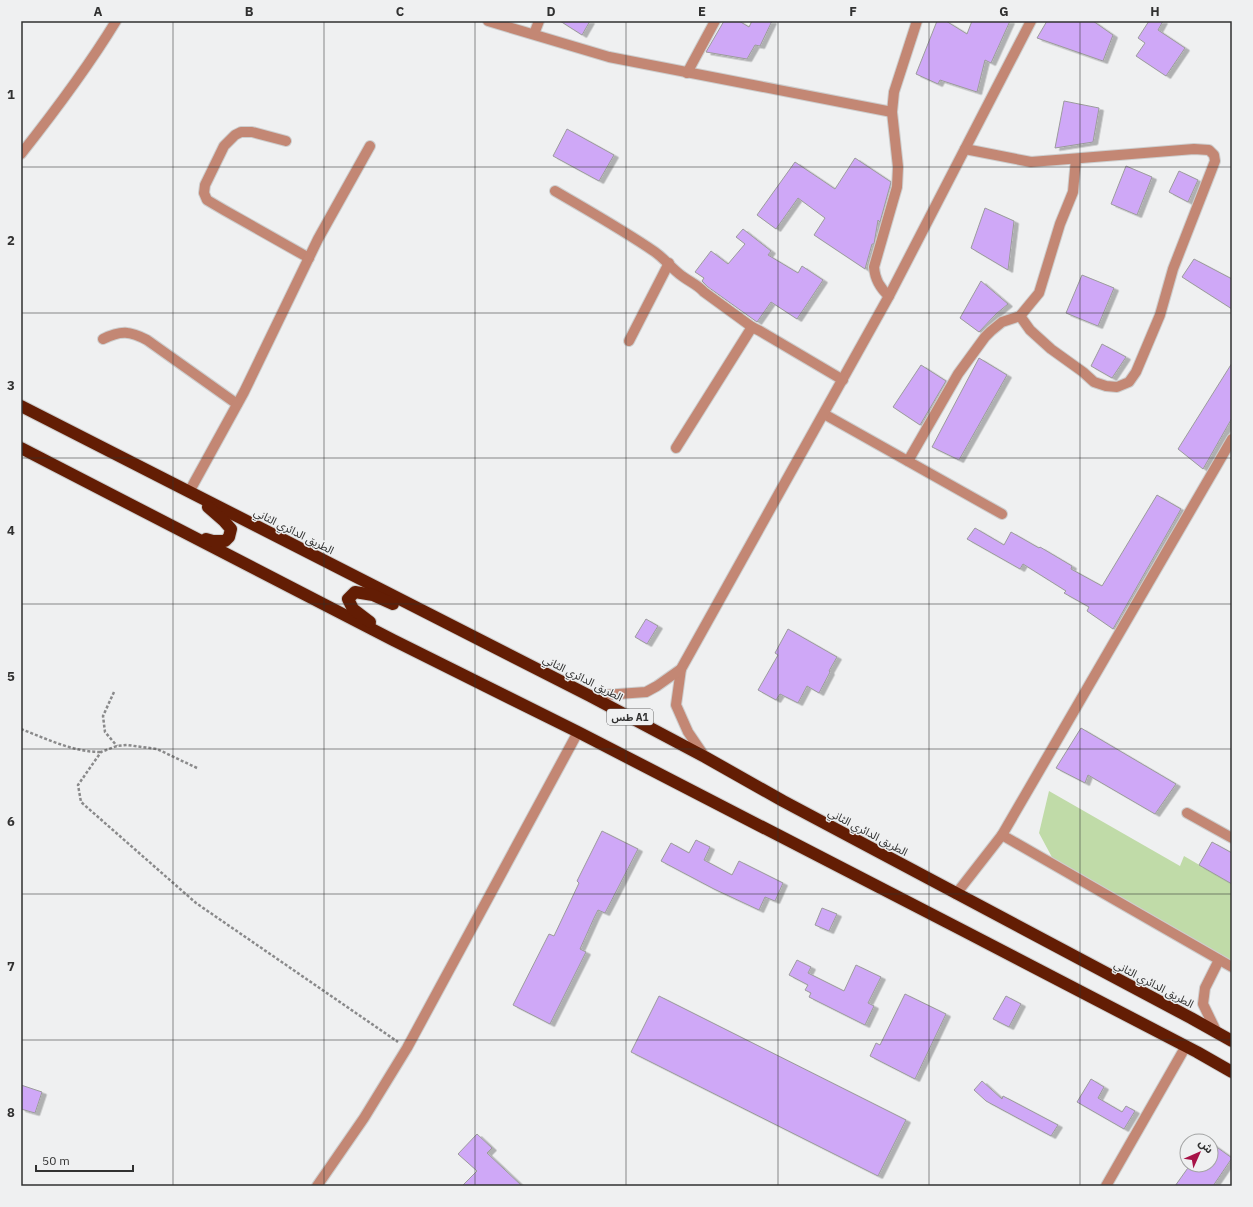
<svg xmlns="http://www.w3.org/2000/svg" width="1253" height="1207" font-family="'IBM Plex Sans','Noto Sans Arabic',sans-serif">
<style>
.green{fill:#c0dba8}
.building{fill:#cfa8f7;stroke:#9b9b9c;filter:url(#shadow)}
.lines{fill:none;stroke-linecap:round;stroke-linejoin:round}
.minor-casing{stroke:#cdcece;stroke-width:12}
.highway-casing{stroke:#cdcece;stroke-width:14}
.path{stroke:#8a8a8b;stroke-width:2.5;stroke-dasharray:3 2;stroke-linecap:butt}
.minor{stroke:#c38774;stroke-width:10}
.highway{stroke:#631d04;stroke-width:12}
.grid{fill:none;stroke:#313131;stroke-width:1;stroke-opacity:0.55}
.labels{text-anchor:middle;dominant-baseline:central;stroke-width:3;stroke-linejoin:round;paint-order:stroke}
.shield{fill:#eff0f1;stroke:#6a6a6b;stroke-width:1}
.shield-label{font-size:10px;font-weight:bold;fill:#313131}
.street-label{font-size:11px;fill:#313131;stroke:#eff0f1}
.neatline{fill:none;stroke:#313131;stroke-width:1.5}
.grid-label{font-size:13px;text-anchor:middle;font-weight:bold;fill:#313131}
</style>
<defs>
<filter id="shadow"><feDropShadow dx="4.5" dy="2.5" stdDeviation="0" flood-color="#0004"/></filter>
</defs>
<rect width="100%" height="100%" fill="#eff0f1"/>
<!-- green -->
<polygon class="green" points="1049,791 1180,866 1184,856 1232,884 1232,962 1054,861 1039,833"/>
<!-- building -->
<g class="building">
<polygon points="560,21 590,21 582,35"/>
<polygon points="724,21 739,21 749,27 752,21 772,21 760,46 755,45 747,59 706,52"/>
<polygon points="937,21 946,21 967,34 972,21 1010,21 991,63 985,60 977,92 940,80 938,84 916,74"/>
<polygon points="1047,21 1093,21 1113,35 1103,61 1037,38"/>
<polygon points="1149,21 1163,21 1158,30 1185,48 1166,76 1136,56 1145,43 1138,38"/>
<polygon points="1064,101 1099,108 1093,142 1055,148"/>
<polygon points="567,129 614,155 599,181 553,156"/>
<polygon points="855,158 891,182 880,222 878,220 874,244 872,244 865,269 814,235 825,218 798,198 776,229 757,215 795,162 835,189"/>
<polygon points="1126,166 1152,177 1137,215 1111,204"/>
<polygon points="1179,171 1198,180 1188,202 1169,192"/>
<polygon points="985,208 1014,221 1008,270 971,248"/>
<polygon points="743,229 771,251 768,255 798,273 802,266 823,280 797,319 771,302 757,322 708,287 702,281 704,278 695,272 711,251 728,264 745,244 736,237"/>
<polygon points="1194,259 1232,279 1232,309 1182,277"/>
<polygon points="1082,275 1114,288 1098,326 1066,313"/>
<polygon points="981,281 1008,304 996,314 979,332 960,318"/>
<polygon points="1102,344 1126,357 1112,378 1091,366"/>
<polygon points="979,358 1007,375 959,460 932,447"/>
<polygon points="1232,363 1232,418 1203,469 1178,449"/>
<polygon points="921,365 946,381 920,425 893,407"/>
<polygon points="1157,495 1181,509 1113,629 1087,611 1089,607 1064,593 1066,591 1023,564 1020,569 967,539 975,528 1004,545 1011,532 1039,548 1040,547 1072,566 1071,569 1102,586"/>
<polygon points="646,619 658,626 647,644 635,637"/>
<polygon points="788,629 837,657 829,671 830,672 819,693 807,686 798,703 780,694 776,700 758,690 778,655 775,653"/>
<polygon points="1081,728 1176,784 1155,814 1088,775 1085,783 1056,768"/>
<polygon points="602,831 638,849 605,913 598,910 594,918 580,949 586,952 550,1024 513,1005 549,934 554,936 579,883 577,881"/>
<polygon points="696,840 710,847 704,860 732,875 739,861 783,883 775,901 765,897 759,910 714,889 661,861 671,843 689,853"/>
<polygon points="1212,842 1232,853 1232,884 1199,865"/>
<polygon points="822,908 837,914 829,931 815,925"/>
<polygon points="797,960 811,967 808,973 844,991 856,965 881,977 868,1003 874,1006 865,1025 809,997 811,993 805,990 808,985 789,975"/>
<polygon points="905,994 946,1014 915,1079 870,1056 876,1043 880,1045"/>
<polygon points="659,996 906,1120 878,1176 631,1052"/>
<polygon points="1006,996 1021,1004 1009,1027 993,1019"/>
<polygon points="1091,1079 1104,1087 1098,1098 1122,1112 1126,1106 1135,1111 1124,1129 1077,1102"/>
<polygon points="982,1081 1002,1099 1003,1096 1058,1125 1051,1136 986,1101 974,1090"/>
<polygon points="21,1085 42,1092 35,1113 21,1109"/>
<polygon points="477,1134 492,1148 487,1153 522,1186 462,1186 477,1171 458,1154"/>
<polygon points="1211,1143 1232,1158 1213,1186 1175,1186 1190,1165 1211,1165"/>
</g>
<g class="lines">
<!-- minor casing -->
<g class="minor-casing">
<g id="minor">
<polyline points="488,21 609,57 892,112"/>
<polyline points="534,34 539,21"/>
<polyline points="687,73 715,21"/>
<polyline points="286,141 252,132 241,132 235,135 224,146 205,185 204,193 207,200 224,210 309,258"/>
<polyline points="965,149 1031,162 1194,149 1209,150 1214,155 1215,161 1173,269 1160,315 1136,372 1129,382 1117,387 1106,386 1094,382 1083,372 1051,349 1030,330 1020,316"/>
<path d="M 21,154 C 55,111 88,67 116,21"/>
<path d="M 555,191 C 589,211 623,230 655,252 C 665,259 672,269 682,276 C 690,282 698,285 704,292 L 752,327"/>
<path d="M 889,296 C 880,288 875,280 874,267 L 897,187 L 898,167 L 892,112 L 894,92 L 917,21"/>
<path d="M 103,339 C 121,330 130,331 147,340 L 237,404"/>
<polyline points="629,341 669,263"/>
<polyline points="824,414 1002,514"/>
<polyline points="676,448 752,327 760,331 843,380"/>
<polyline points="908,461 958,374 985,337 991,331 1002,322 1020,316 1039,293 1060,224 1073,192 1076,159"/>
<polyline points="189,492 244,392 318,239 370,146"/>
<polyline points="681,669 676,705 688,732 705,757"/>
<polyline points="590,696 646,692 657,686 681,669 889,296 1031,21"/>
<polyline points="1187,813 1232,838"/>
<polyline points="1002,835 1232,967"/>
<polyline points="956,894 1002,835 1232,439"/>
<polyline points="1217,1033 1203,1004 1205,988 1219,960"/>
<polyline points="317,1186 364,1118 407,1048 578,732"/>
<polyline points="1106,1186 1186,1046"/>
</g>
</g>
<!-- highway casing -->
<g class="highway-casing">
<g id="highway">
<polyline points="21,406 590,696 705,757 783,801 1191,1018 1232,1041"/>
<polyline points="21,448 393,640 578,732 966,932 1197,1052 1232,1072"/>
<polyline points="206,539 213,541 225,541 229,537 231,529 224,521 208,507"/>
<polyline points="370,622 353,609 348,599 355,592 373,595 393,604"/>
</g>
</g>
<!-- path -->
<g class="path">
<polyline points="114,692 103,716 105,732 117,746"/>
<path d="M 21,729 C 47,739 73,752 101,752"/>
<polyline points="197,768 157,749 127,745 117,746 101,752 78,785 81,802 196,903 398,1042"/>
</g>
<!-- minor -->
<use href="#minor" class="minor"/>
<!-- highway -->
<use href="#highway" class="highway"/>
</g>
<!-- grid -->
<path class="grid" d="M 173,21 L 173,1186M 324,21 L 324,1186M 475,21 L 475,1186M 626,21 L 626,1186M 778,21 L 778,1186M 929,21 L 929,1186M 1080,21 L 1080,1186M 21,167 L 1232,167M 21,313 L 1232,313M 21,458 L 1232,458M 21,604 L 1232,604M 21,749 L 1232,749M 21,894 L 1232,894M 21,1040 L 1232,1040"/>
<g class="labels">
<!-- shield labels -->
<rect class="shield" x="607" y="709" width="46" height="16" rx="3"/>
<g class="shield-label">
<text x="630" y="717">طس A1</text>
</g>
<!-- street labels -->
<g class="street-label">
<text transform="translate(294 531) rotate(27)">الطريق الدائري الثاني</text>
<text transform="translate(583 678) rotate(27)">الطريق الدائري الثاني</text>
<text transform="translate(868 832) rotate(28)">الطريق الدائري الثاني</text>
<text transform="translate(1154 984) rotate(28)">الطريق الدائري الثاني</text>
</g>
</g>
<!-- border -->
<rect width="1253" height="1207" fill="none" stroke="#eff0f1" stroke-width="44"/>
<!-- north arrow -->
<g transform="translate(1199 1153) rotate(45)"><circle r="19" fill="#eff0f1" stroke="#a3a4a4"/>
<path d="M0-3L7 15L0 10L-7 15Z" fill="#a71247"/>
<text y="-6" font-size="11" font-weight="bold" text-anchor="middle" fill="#313131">ش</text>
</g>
<!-- scale -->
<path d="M36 1165v6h97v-6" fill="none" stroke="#313131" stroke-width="2"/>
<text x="42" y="1165" font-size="12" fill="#313131" stroke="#eff0f1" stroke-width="3" paint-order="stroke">50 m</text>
<rect x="22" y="22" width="1209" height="1163" class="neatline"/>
<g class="grid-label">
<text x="98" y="16">A</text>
<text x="249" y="16">B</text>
<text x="400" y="16">C</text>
<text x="551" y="16">D</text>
<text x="702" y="16">E</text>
<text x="853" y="16">F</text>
<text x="1004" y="16">G</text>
<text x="1155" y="16">H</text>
<text x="11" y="99">1</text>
<text x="11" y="245">2</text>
<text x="11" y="390">3</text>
<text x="11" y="535">4</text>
<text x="11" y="681">5</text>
<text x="11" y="826">6</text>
<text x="11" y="971">7</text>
<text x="11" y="1117">8</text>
</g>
</svg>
